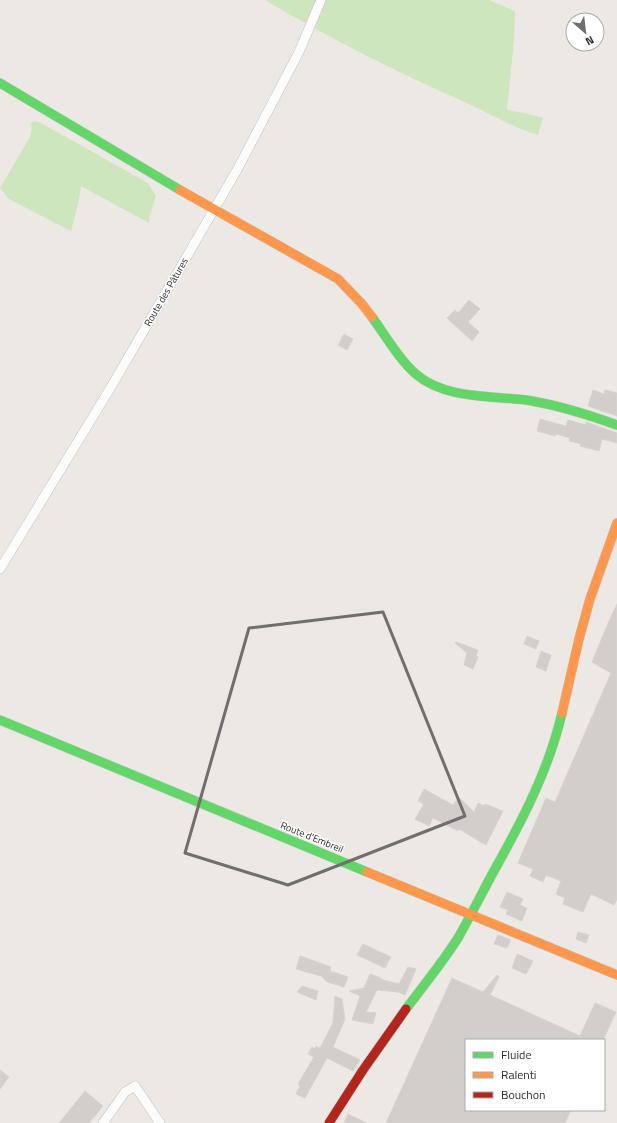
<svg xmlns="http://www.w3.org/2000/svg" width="617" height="1123" font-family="'Titillium Web',sans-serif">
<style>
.green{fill:#cee6be}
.building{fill:#d1cecb;stroke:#d7d4d0}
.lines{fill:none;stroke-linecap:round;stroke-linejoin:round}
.street-casing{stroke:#c5c4c5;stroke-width:10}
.fast-casing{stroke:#c5c4c5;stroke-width:10}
.slow-casing{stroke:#c5c4c5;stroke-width:10}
.jam-casing{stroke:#c5c4c5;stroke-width:10}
.street{stroke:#fcfcfb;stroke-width:9}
.fast{stroke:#63d668;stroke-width:9}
.slow{stroke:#ff974d;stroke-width:9}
.jam{stroke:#b3261e;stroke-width:9}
.marked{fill:none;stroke:#706f6e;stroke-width:3;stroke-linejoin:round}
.labels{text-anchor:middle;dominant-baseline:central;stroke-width:3;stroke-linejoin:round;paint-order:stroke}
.street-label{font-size:10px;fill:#2e2e2e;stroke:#fff}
</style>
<rect width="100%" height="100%" fill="#ece8e4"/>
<!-- green -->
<g class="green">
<path d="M 265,0 L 489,0 L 515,11 L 514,40 L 507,110 L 525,113 L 543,118 L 538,135 C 514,128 492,115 469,104 C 399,73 330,39 265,0 Z"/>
<polygon points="34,121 41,123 148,183 156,196 150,215 149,223 81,186 79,200 71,231 9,199 0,188 30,137 32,128 30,124"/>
</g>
<!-- building -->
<g class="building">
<polygon points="469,300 480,309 468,322 479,332 472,341 447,318 455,310 458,313"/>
<polygon points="344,334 353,339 347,350 338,345"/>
<polygon points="593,390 604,394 605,390 617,393 617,416 588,406"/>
<polygon points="540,419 566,426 568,420 586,425 586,422 617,433 617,443 602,439 599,451 580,446 581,444 569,441 570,438 556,434 555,436 537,431"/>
<polygon points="617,604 617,899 614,905 591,894 583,912 563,904 565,898 556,894 561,881 546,875 543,882 530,876 533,869 518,863 546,798 555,802 611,673 592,662 609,621"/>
<polygon points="527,636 539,641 536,649 524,644"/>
<polygon points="456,642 478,650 476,656 478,657 473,669 464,665 467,653 455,643"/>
<polygon points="541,651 551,655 546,671 536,667"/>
<polygon points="424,789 453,805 459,797 474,812 478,803 484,806 485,804 503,811 486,845 459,829 458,831 433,818 429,826 415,819 424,804 418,801"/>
<polygon points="507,892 523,899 520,905 527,908 522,921 506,914 508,910 500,907"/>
<polygon points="578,932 589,935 586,943 576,939"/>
<polygon points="498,935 511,940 507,948 494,944"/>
<polygon points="363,944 391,957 385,968 357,955"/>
<polygon points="517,954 533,961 526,974 512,968"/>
<polygon points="300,956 331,967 330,971 348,977 344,987 327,982 321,976 296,969"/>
<polygon points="408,967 416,969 405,995 398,992 377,990 366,1012 376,1013 373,1024 352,1020 360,996 349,991 364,988 370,974 381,978 380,979 399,984"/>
<polygon points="497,975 499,977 490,995 580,1036 595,1003 616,1012 603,1040 466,1040 466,1110 571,1110 565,1123 386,1123 452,978 483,992"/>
<polygon points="302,986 318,991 316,1000 297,992"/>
<polygon points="335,996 342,999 345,1019 333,1047 360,1060 353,1071 327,1058 305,1098 296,1094 300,1086 298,1084 314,1057 308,1054 312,1047 315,1049 316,1046 320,1048 333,1023"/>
<polygon points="0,1070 9,1077 0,1089"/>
<polygon points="85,1091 103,1106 89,1123 59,1123"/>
<polygon points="348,1114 367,1123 344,1123"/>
</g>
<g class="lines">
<!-- street casing -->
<g class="street-casing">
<g id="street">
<polyline points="0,569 111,387 237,170 299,52 321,0"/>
<polyline points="103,1123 125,1092 135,1086 160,1123"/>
</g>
</g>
<!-- fast casing -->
<g class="fast-casing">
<g id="fast">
<polyline points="0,83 180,190"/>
<path d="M 372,317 C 385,335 400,361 417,375 C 447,400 495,395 532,401 C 561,406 589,415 617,425"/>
<polyline points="0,720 367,872"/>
<path d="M 406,1009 C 424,985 442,963 458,938 C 471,915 483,891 495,869 C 523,819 549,769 562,713"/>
</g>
</g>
<!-- slow casing -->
<g class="slow-casing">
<g id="slow">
<polyline points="180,190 338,279 362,304 372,317"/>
<polyline points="562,713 579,639 590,599 617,523"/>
<polyline points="367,872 617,975"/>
</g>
</g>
<!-- jam casing -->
<g class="jam-casing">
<polyline id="jam" points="329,1123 363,1070 406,1009"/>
</g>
<!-- street -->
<use href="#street" class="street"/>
<!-- fast -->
<use href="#fast" class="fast"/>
<!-- slow -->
<use href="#slow" class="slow"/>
<!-- jam -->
<use href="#jam" class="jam"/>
</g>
<!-- marked area -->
<path class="marked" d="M 383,612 L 465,816 L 288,885 L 185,853 L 249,628 Z"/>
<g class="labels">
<!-- street labels -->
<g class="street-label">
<text transform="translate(166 292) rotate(-60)">Route des Pâtures</text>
<text transform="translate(312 837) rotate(22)">Route d'Embreil</text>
</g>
</g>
<!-- legend -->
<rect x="465" y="1039" width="140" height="72" fill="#ffffff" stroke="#ababab"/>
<rect x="473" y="1052" width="20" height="6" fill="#63d668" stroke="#ababab"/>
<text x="501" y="1059" font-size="12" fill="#2e2e2e">Fluide</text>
<rect x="473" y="1072" width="20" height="6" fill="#ff974d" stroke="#ababab"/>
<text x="501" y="1079" font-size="12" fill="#2e2e2e">Ralenti</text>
<rect x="473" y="1092" width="20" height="6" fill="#b3261e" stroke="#ababab"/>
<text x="501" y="1099" font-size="12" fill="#2e2e2e">Bouchon</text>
<!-- north arrow -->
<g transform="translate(585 32) rotate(152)"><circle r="19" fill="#ffffff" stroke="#ababab"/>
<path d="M0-3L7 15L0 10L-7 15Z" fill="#706f6e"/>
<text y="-6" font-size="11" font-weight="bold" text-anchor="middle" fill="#2e2e2e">N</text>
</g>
</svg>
